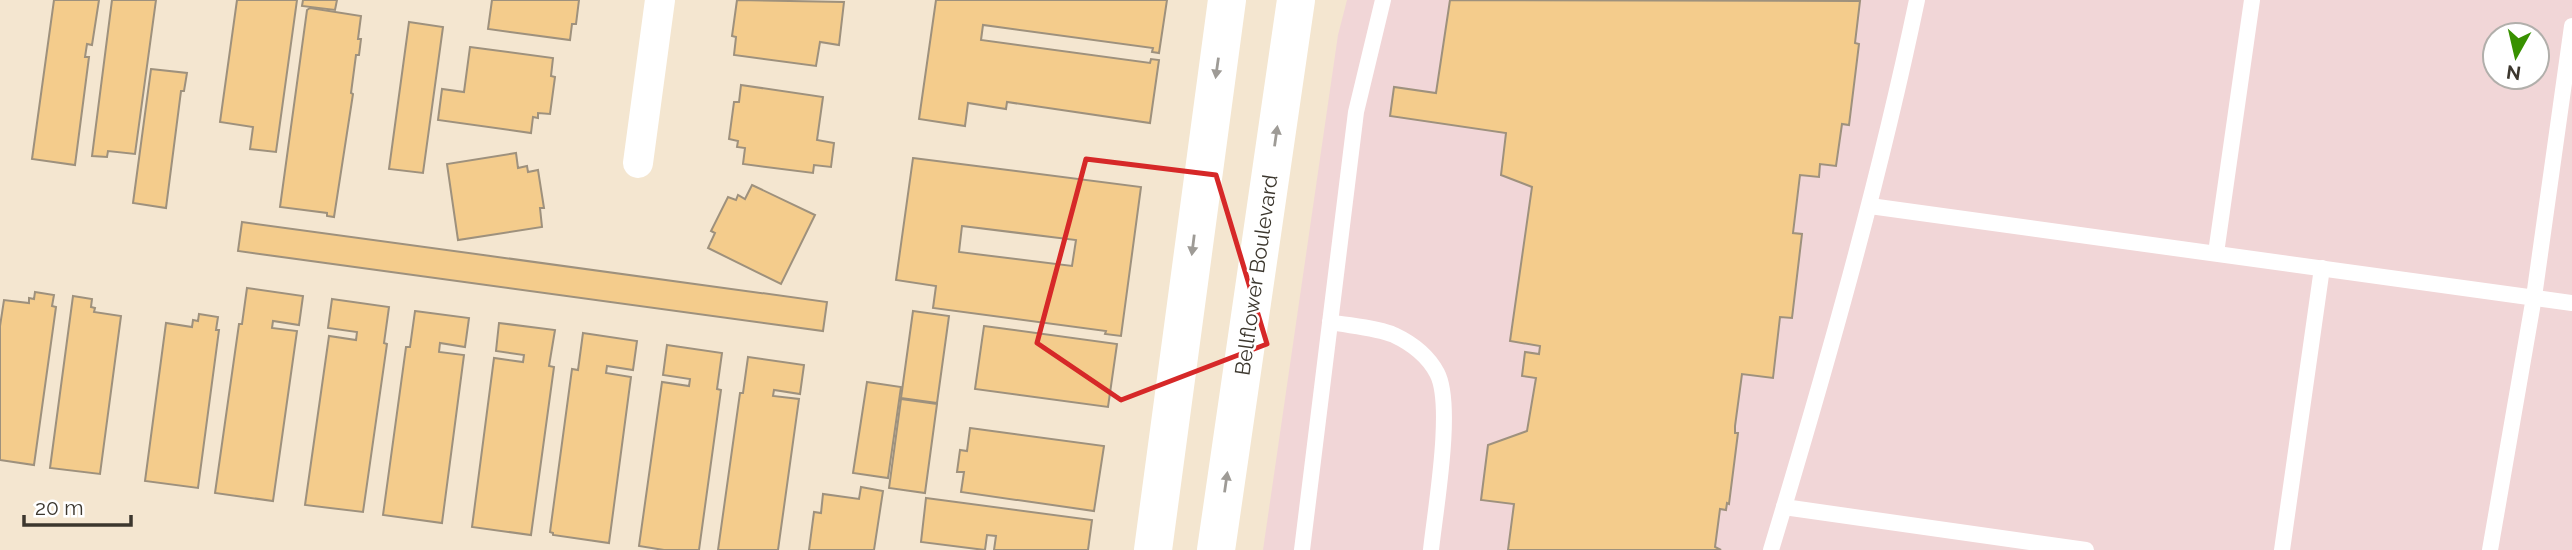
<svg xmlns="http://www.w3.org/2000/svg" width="2572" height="550" font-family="Raleway,sans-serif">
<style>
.commercial{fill:#f1d6d7;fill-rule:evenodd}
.building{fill:#f4cc8c;stroke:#9e917d;stroke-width:2;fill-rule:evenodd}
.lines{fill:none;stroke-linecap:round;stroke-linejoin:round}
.service{stroke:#fff;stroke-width:16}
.minor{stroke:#fff;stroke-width:30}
.secondary{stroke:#fff;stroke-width:38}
.oneway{fill:#9e9b96}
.marked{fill:none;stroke:#d62828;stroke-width:5;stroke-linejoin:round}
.labels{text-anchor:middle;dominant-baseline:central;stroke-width:5;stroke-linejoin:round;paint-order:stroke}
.street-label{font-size:21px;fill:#3c372e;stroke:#fff}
</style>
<rect width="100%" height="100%" fill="#f4e6d0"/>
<!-- commercial -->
<path class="commercial" d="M 1347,0 L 2572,0 L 2572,550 L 1263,550 L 1338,35 ZM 2495,35 L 2537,35 L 2537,77 L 2495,77 Z"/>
<!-- building -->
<g class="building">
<polygon points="54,0 99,0 92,45 87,44 85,57 89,57 75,165 32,159"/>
<polygon points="112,0 156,0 135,154 108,151 107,157 92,156"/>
<polygon points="237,0 297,0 276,152 250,149 253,127 220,122"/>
<polygon points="303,0 337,0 335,10 302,6"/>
<polygon points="492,0 579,0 576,24 572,24 570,40 488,29"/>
<polygon points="737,0 844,2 839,45 820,42 816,66 734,55 736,37 732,36"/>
<polygon points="936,0 1167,0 1159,53 1152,52 1153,48 983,25 981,40 1150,63 1151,59 1159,60 1150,123 1007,102 1006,109 968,103 965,126 919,119"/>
<polygon points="1450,0 1860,1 1855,43 1859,44 1849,125 1842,124 1836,166 1820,164 1819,177 1800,175 1793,233 1802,234 1792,318 1780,317 1773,378 1742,374 1735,426 1735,433 1738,433 1729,504 1727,503 1726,510 1720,509 1715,547 1721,550 1508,550 1514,504 1481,500 1488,445 1527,431 1536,378 1522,376 1525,352 1539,354 1540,346 1510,341 1532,187 1501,175 1506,133 1390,116 1394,87 1436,93"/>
<polygon points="310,8 361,16 358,39 361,39 359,55 356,55 351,93 353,94 334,217 327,216 327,213 280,207 307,10"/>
<polygon points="409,22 443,27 423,173 389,169"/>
<polygon points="470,47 553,58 551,76 555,77 550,114 538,113 538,118 533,117 531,133 438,120 442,89 464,92"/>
<polygon points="151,69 187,73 184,91 181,91 166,208 133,203"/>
<polygon points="741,85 823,97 817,140 834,143 831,167 814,165 813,173 743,164 745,148 737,147 738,141 729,139 734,102 739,102"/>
<polygon points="516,153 518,168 527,166 528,172 538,170 544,208 540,208 542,227 458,240 447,164"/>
<path d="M 913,158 L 1141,187 L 1121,336 L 1105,334 L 1106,331 L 933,308 L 936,286 L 896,280 ZM 962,226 L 1076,240 L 1072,266 L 959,252 Z"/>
<polygon points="752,185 815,215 781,284 708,248 715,233 711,231 728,197 736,200 738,195 745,199"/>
<polygon points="242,222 827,302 823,331 238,251"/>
<polygon points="247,288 303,296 299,325 273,321 272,328 297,331 273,501 215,493 239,324 242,324"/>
<polygon points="35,292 54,295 52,306 56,307 34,465 0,460 0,326 4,300 29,303 29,298 34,299"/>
<polygon points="73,296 92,299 91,307 95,308 94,312 121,316 100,474 50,468"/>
<polygon points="332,299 389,307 384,343 387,344 363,512 305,505 329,336 356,340 357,332 328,328"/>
<polygon points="415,311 469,318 465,347 440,343 439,352 464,355 442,523 383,515 406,347 410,347"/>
<polygon points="913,311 949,316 937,403 901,398"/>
<polygon points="199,314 218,317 216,330 219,330 198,488 145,481 166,323 192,327 193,320 198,321"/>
<polygon points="499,323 555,330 549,366 554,367 531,535 472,527 494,358 523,362 524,355 496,351"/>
<polygon points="984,326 1117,344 1108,407 975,389"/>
<polygon points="583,333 637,341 633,370 607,366 606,373 631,377 609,543 553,535 553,533 550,532 572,369 578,370"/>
<polygon points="667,345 722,353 717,389 721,390 699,550 664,550 639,546 662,382 689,386 690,379 663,375"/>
<polygon points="748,357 804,365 800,394 774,390 773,396 799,399 778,550 718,550 740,393 743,393"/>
<polygon points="867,382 901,387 888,478 853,473"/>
<polygon points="901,399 937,404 925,493 889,488"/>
<polygon points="970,428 1104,446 1094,511 961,492 964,472 957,472 960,450 967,451"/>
<polygon points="861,487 883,491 874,550 809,550 814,512 821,513 823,494 859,499"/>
<polygon points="926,498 1092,520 1088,550 994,550 996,536 987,535 985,550 921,542"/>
</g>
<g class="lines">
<!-- service -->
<g class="service">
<polyline points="1870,206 2572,303"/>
<polyline points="2216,253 2252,0"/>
<path d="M 1330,322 C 1350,326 1375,327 1394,335 C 1411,343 1428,356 1437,373 C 1454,405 1435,511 1431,550"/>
<polyline points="1784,507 2086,550"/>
<polyline points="1302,550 1356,112 1383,0"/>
<path d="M 1771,550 C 1826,368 1878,186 1917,0"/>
<polyline points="2282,550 2322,268"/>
<polyline points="2490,550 2534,297 2572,26"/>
</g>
<!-- minor -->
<polyline class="minor" points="638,163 660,0"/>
<!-- secondary -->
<g class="secondary">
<polyline points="1153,550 1227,0"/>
<polyline points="1216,550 1296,0"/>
</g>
</g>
<!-- one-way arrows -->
<defs><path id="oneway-solid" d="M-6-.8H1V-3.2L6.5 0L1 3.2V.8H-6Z" transform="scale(1.75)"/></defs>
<g class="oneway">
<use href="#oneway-solid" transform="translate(1217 68) rotate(98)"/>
<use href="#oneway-solid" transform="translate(1276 136) rotate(-82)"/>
<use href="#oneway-solid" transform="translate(1193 245) rotate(97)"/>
<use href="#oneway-solid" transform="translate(1226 482) rotate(-82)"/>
</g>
<!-- marked area -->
<path class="marked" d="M 1086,159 L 1216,175 L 1267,344 L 1121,400 L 1037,343 Z"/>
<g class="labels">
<!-- street labels -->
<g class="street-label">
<text transform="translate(1256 275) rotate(-82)">Bellflower Boulevard</text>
</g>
</g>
<!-- north arrow -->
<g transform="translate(2516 56) rotate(188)"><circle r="33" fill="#ffffff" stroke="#b1afab" stroke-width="2"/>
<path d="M0-5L12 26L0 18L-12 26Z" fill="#389100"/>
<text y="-10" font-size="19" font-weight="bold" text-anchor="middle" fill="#3c372e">N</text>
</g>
<!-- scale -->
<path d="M24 515v10h107v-10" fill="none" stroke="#3c372e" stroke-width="3.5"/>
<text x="35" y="515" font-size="21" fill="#3c372e" stroke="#ffffff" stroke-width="5" paint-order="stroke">20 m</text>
</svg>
